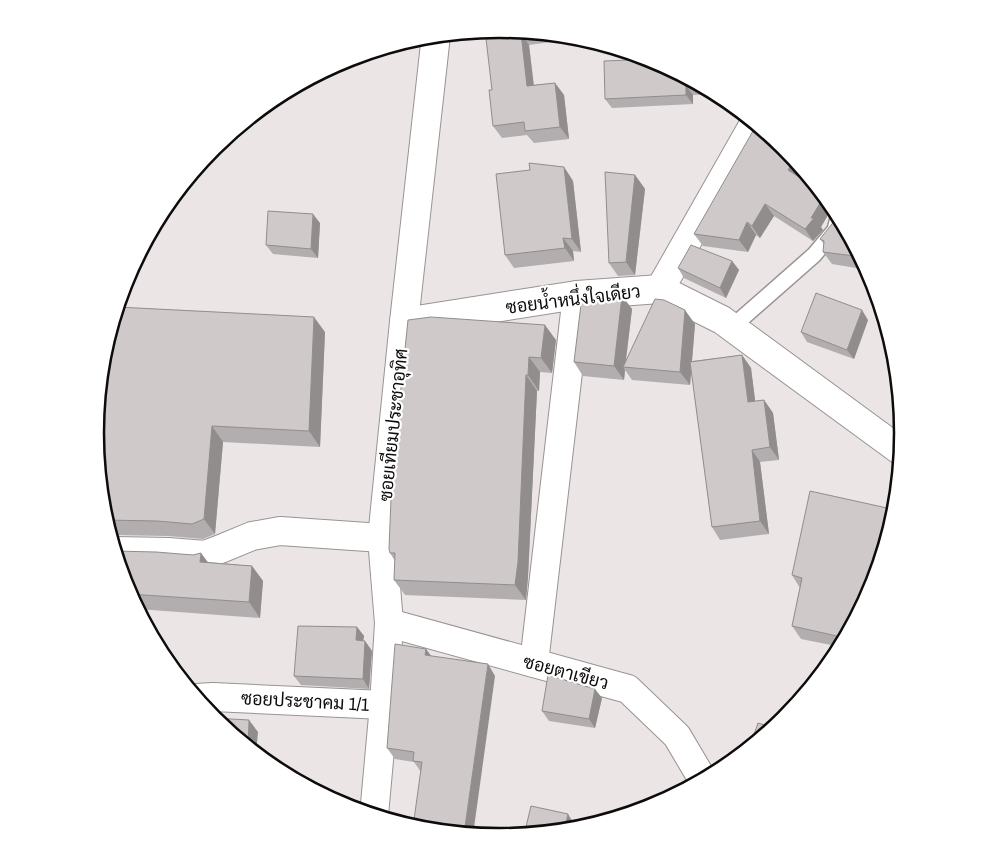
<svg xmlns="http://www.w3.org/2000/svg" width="999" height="866" font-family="'Archivo Narrow',Sarabun,sans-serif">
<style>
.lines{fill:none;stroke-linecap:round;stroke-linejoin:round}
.lane-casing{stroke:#999394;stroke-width:18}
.street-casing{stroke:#999394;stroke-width:30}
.lane{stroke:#fff;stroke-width:15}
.street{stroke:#fff;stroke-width:28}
.wall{fill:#b2adae}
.shaded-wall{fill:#918d8d}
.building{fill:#cfc9ca;stroke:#918d8d}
.labels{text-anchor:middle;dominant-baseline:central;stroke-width:4.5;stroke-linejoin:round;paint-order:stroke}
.street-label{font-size:18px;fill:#0d0b0c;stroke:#fff}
.rim{fill:none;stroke:#0d0b0c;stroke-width:2.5}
</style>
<rect width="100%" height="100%" fill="#ebe5e6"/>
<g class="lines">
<!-- lane casing -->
<g class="lane-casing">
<polyline id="lane" points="732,327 814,255 835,230 839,214"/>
</g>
<!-- street casing -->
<g class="street-casing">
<g id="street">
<polyline points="660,289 755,122"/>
<polyline points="404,322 577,295 660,289 722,320 902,452"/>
<polyline points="115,551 168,552 205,555 223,548 252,536 280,531 382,538"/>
<polyline points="389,623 628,689 677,736 703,780"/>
<polyline points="534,663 577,295"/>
<polyline points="196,698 213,697 384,705"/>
<polyline points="374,815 384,705 389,623 382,538 404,322 436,35"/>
</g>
</g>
<!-- lane -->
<use href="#lane" class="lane"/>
<!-- street -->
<use href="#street" class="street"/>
</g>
<!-- wall -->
<g class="wall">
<polygon points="500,29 572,36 572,39 529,45 534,85 555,83 564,95 569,139 534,143 527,135 502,138 493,126 492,90"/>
<polygon points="654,60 715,92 715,94 693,95 693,104 612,108 605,99"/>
<polygon points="564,167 573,181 581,252 573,251 574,261 514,268 505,255"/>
<polygon points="635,175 645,189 635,275 618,276 609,263"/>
<polygon points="799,177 822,192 834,206 832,208 821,227 823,230 813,241 774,216 760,238 756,235 748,252 703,246 694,234"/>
<polygon points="843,221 868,270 832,264 823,252 824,244 820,239"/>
<polygon points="320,223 318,258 273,254 266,245"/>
<polygon points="732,261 739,270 726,298 684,278 678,268"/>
<polygon points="622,296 632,309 626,360 695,324 692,361 742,355 751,368 755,401 764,400 773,413 779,460 760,462 769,534 720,540 712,527 691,369 690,385 632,380 625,370 624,380 583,376 574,362"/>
<polygon points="408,320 556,340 552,373 540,372 539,391 537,391 528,577 526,600 405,595 394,580 395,561 390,553"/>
<polygon points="868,320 854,359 807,342 801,332"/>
<polygon points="325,332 320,447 223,442 215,534 203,539 168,536 115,535 111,537 103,512"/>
<polygon points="201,553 208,562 252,566 263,581 260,618 138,609 126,587 193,555"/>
<polygon points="792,575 873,588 841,647 801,639 792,626 800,588"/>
<polygon points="357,627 364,636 363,641 365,641 372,651 369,689 301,685 294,676"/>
<polygon points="426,649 431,656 495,676 421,772 414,762 395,759 387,748"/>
<polygon points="602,698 595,728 549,721 542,711"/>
</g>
<!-- shaded-wall -->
<g class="shaded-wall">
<polygon points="521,33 529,45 535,98 527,86"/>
<polygon points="555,83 564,95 569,139 560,127"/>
<polygon points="686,86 693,95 693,104 686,95"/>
<polygon points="795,159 804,170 796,182 788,170"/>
<polygon points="564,167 573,181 581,252 572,239"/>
<polygon points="635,175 645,189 635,275 626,262"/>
<polygon points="824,196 832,208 821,227 823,230 813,241 805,229"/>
<polygon points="765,204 774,216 760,238 752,226"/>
<polygon points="313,214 320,223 318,258 311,249"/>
<polygon points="747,222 756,235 748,252 739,240"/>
<polygon points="563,238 573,251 574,261 565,248"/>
<polygon points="732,261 739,270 726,298 720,288"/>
<polygon points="622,296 632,309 625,367 623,367 625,370 624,380 614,366"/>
<polygon points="685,310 695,324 690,385 680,372"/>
<polygon points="862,310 868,320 854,359 847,350"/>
<polygon points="314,317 325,332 320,447 309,431"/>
<polygon points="545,325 556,340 552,373 541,358"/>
<polygon points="742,355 751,368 757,415 748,402"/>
<polygon points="529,357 540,372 539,391 528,375"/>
<polygon points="526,375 537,391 528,577 526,600 515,585"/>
<polygon points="764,400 773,413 779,460 770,447"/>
<polygon points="212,426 223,442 215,534 204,519"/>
<polygon points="752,450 760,462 769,534 760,521"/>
<polygon points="201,553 212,569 200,562"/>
<polygon points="252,566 263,581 260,618 249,602"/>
<polygon points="357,627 364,636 362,649 356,640"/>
<polygon points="365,641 372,651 369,689 363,679"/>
<polygon points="426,649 434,660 425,655"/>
<polygon points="488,664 495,676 473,835 464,834"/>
<polygon points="595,689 602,698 595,728 589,719"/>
<polygon points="249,720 258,732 256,754 248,747"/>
<polygon points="568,814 574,824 573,830 564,831"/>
</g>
<!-- building -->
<g class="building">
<polygon points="500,29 529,32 521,33 527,86 555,83 560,127 525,131 524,122 493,126 489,90 492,90 485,30"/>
<polygon points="652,59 702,85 686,86 686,95 605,99 604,61"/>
<polygon points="757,124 786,147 795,159 788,170 822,192 825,195 811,218 814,218 805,229 765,204 752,226 747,222 739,240 694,234"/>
<polygon points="529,163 564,167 572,239 563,238 565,248 505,255 496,174 530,170"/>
<polygon points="605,172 635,175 626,262 609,263"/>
<polygon points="268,211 313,214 311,249 266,245"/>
<polygon points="835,220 843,221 862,257 823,252 824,241 820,239"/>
<polygon points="691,245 732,261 720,288 678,268"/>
<polygon points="816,293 862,310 847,350 801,332"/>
<polygon points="605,294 622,296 614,366 574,362 582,296"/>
<polygon points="655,299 664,300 685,310 680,372 623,367"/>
<polygon points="117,307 314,317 309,431 212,426 204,519 192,524 157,521 105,520 103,512 95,433 103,354 106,346 108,346 108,338"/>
<polygon points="431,317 545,325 541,358 529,357 528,375 526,375 518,562 515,585 394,580 395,553 390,553 389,549 392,474 408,320"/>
<polygon points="742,355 748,402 764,400 770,447 752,450 760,521 712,527 690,362"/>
<polygon points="810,491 896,510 873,588 846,638 792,626 802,578 792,575"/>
<polygon points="115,551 156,552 193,555 201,553 200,562 252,566 249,602 129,594 126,587"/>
<polygon points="298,626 357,627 356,640 365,641 363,679 294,676"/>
<polygon points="395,644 426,649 425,655 488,664 464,834 420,829 413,827 422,762 413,761 414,752 387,748"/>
<polygon points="548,675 595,689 589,719 542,711"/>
<polygon points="213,718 249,720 248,747 213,719"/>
<polygon points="758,723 774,728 749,749"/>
<polygon points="531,806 568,814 564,831 524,835"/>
</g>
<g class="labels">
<!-- street labels -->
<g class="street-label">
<text transform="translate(573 299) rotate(-7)">ซอยน้ำหนึ่งใจเดียว</text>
<text transform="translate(393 425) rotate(-84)">ซอยเทียมประชาอุทิศ</text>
<text transform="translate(566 672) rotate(15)">ซอยตาเขียว</text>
<text transform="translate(305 701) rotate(3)">ซอยประชาคม 1/1</text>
</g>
</g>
<!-- crop -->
<path d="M0 0H999V866H0ZM104 433a395 395 0 1 1 790 0a395 395 0 1 1-790 0Z" fill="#fff" fill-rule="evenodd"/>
<path class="rim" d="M104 433a395 395 0 1 1 790 0a395 395 0 1 1-790 0Z"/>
</svg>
